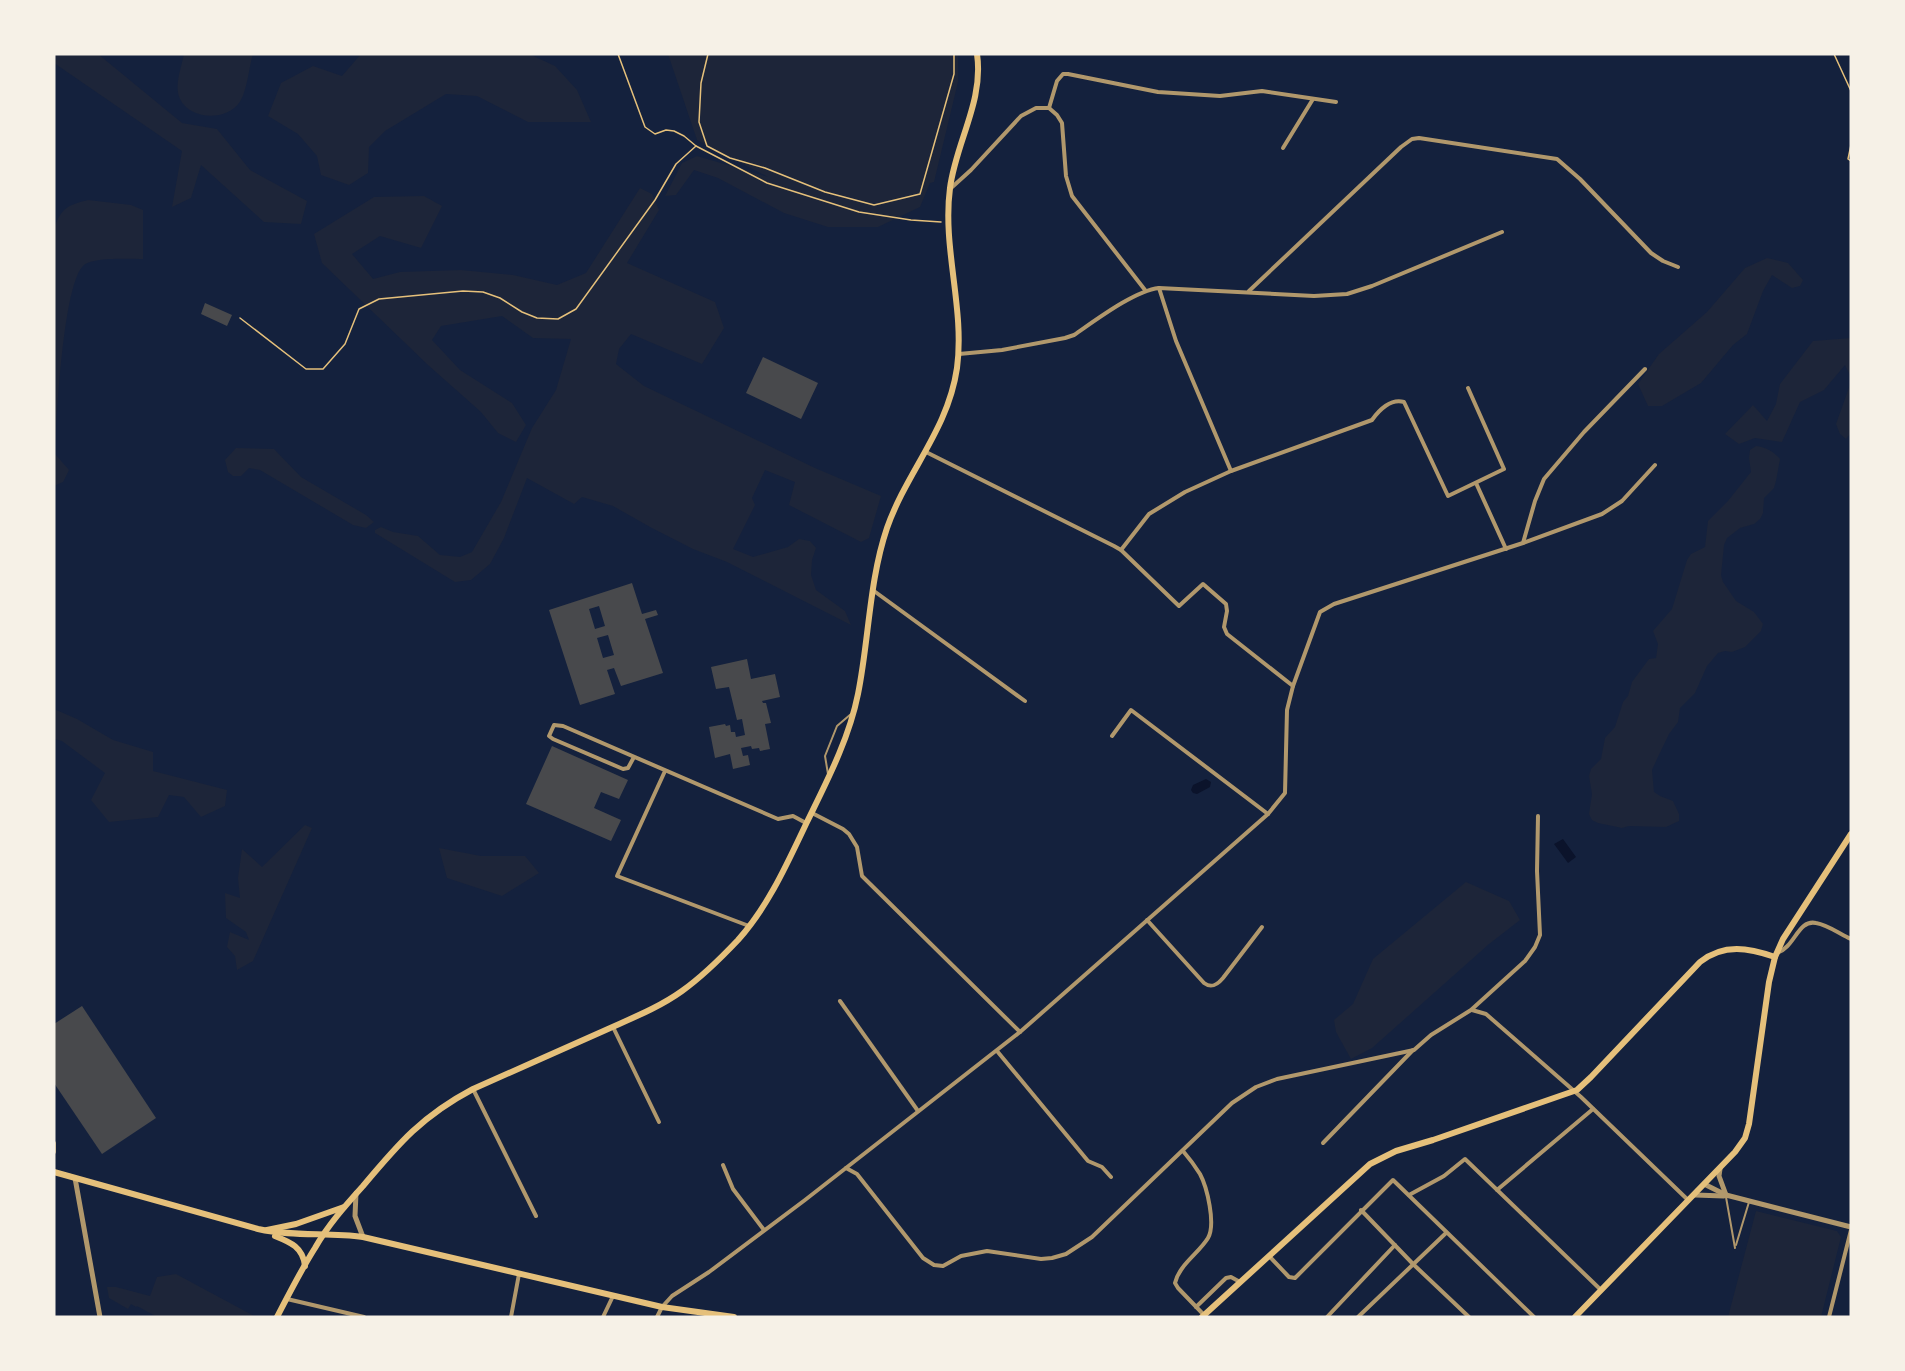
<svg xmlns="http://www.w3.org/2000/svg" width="1905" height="1371" font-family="Roboto,sans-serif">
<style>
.green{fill:#1d2539}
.water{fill:#0b132b}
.building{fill:#48494c;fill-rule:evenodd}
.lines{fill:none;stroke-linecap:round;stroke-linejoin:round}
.path{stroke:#e5c07b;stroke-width:1.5}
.service{stroke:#b1986c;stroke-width:2}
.minor{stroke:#b1986c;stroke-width:4}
.tertiary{stroke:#b1986c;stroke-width:5}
.secondary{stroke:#e5c07b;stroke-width:6}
</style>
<rect width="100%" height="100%" fill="#14213d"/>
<!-- green -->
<g class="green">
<polygon points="54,54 98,54 182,123 217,129 250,170 307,201 301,224 264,222 201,165 191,198 172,207 182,151 54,63"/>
<path d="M 184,54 L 253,54 C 249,67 247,93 239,103 C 226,121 190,120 180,99 C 174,85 181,69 184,54 Z"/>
<polygon points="361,54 529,54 555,66 577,90 591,122 528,122 477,96 446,94 385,131 369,147 368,173 349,185 321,175 317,156 298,134 268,116 281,83 313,66 342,76"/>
<polygon points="668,54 958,54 958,82 934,182 930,183 920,207 878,227 828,227 784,213 718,178 694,170 676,195 665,196 682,163 697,156 768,177 697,140"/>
<polygon points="640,188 652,194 659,210 627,263 715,302 724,328 702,364 631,334 619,349 616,364 644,386 815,468 881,496 869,538 861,542 789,505 795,482 765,470 752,498 755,505 733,549 753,557 788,547 799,539 810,541 816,548 812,560 811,575 816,590 845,611 851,625 727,562 693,549 650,527 613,506 582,497 574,504 527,478 504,538 490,564 471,580 455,582 375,533 375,530 381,527 393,532 418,536 440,555 460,557 472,552 501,502 532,428 556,390 571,339 533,338 502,316 441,326 432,340 460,370 512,403 526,425 516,442 498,433 481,412 428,365 322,263 314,234 374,197 424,196 442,206 421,248 380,236 352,254 373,279 400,272 461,270 513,275 557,285 586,273"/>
<path d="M 88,200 L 131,205 L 143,210 L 143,259 C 130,259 94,257 84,265 C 63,282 56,423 55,454 L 69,470 L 63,482 L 54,486 L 54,229 C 61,208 68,205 88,200 Z"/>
<polygon points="1767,258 1788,263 1803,280 1800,286 1792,288 1772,275 1763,291 1747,334 1733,345 1701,383 1662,406 1648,406 1638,384 1659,354 1707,312 1745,268"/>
<polygon points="1851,338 1851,377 1845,365 1824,390 1800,402 1782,442 1755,438 1739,444 1725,434 1753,405 1767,421 1776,404 1780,384 1813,341"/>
<polygon points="1851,382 1851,433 1846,439 1840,434 1836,424"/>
<path d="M 1756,446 C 1766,447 1774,452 1780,459 L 1776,481 L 1774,488 L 1764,498 L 1763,513 L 1760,519 L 1754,524 L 1740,528 L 1727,538 L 1724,545 L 1721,575 L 1723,582 L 1736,601 L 1754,612 L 1763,624 L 1761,631 L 1745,647 L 1732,652 L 1725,651 L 1718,653 L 1707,666 L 1695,693 L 1680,708 L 1678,722 L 1669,734 L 1657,759 L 1652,770 L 1654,792 L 1660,796 L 1673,801 L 1679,814 L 1679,821 L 1666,827 L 1629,826 L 1622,828 L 1598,823 L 1592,820 L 1589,814 L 1592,794 L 1589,776 L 1591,769 L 1601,759 L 1605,738 L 1615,727 L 1623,702 L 1628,696 L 1632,682 L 1649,659 L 1656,658 L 1658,644 L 1653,631 L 1672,609 L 1687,560 L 1691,554 L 1705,547 L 1708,521 L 1728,501 L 1751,472 L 1749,458 L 1750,450 Z"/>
<polygon points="236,448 274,449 301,477 366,515 374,522 366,528 353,525 260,470 249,468 241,476 233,476 228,472 225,460"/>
<polygon points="54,709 77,719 113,740 153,752 153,771 227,790 225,806 201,817 184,797 169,795 158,817 109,822 91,800 105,773 62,741 54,739"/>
<polygon points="305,825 312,828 253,961 237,970 235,956 227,947 230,932 249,940 246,932 226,918 225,893 240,898 238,878 242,849 262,867"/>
<polygon points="439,848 481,856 525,856 539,873 502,896 447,878"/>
<polygon points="1466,882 1509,901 1520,920 1489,944 1372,1048 1351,1059 1336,1032 1334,1020 1353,1004 1373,959"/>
<polygon points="1756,1211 1837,1231 1841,1237 1821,1317 1728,1317"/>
<polygon points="176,1274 256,1317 157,1317 137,1306 136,1307 131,1304 128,1309 109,1298 107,1287 116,1287 150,1296 157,1277"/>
</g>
<!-- water -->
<g class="water">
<polygon points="1206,779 1211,782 1210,787 1197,794 1193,793 1191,790 1193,785"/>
<polygon points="1563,839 1576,857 1568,863 1554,844"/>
</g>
<!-- building -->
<g class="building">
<polygon points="205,303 232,315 227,326 201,314"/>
<polygon points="763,357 818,383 801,419 746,393"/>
<path d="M 632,583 L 642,614 L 656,610 L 658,615 L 645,619 L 663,673 L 621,686 L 614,668 L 607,670 L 615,694 L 580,705 L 549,610 ZM 599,606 L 605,626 L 595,629 L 589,609 ZM 608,635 L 614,655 L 603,658 L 597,638 Z"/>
<polygon points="747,659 751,679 775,674 780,697 762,701 763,703 766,703 771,723 765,724 770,749 760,751 759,748 752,749 751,746 741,748 743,756 748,755 750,765 733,769 730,754 715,758 709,727 725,724 726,726 730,725 731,732 735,732 736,737 745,735 742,719 737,720 729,687 716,689 711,667"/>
<polygon points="552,746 628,780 619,799 601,792 594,808 621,820 611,841 526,804"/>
<polygon points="82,1006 156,1118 102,1154 54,1083 54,1024"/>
</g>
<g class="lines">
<!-- path -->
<g class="path">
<polyline points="618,54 645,127 655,134 666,130 674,131 684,136 696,146 767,183 859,212 911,220 941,222"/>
<polyline points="708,54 701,83 699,122 707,146 730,158 765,168 825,192 874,205 920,194 954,74 954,54"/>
<polyline points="1834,54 1851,91"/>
<polyline points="1851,145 1848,159 1851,161"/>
<polyline points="240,318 306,369 323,369 345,344 359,309 379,299 463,291 483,292 500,298 522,312 537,318 558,319 576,309 655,200 676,164 696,146"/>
</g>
<!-- service -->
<g class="service">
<polyline points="828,774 825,756 837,726 851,714"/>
<polyline points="1726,1197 1735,1248"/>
<polyline points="1736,1245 1749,1202"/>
</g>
<!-- minor -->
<g class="minor">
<polyline points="1049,108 1057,81 1063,74 1068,74 1158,92 1220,96 1262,91 1336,102"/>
<polyline points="1283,148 1313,99"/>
<polyline points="950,189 971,170 1021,116 1036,108 1049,108 1057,115 1062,123 1066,176 1072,196 1145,290"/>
<polyline points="1159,288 1176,341 1231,471"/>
<polyline points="1249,291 1401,147 1412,139 1419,138 1557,159 1580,179 1651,253 1663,261 1678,267"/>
<path d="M 959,354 L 1002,350 L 1065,338 L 1074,335 C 1096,320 1134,291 1159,288 L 1314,296 L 1347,294 L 1372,286 L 1502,232"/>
<polyline points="926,452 1114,546 1121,550 1179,606 1203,584 1226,604 1227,611 1224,627 1227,634 1293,686"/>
<polyline points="1476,483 1506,549"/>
<polyline points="1523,543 1602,514 1622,501 1655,465"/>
<path d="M 1121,550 L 1149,514 L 1185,492 L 1231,471 L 1372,420 C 1379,410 1391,398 1404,402 L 1448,496 L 1504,469 L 1468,388"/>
<polyline points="874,591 1025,701"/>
<polyline points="1112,736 1131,710 1268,814"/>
<polyline points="634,757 628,768 623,769 553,739 549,736 554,725 563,726 778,819 793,816 806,823"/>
<polyline points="665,771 617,876 749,926"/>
<polyline points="812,813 843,829 849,834 857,847 862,876 1020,1032"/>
<path d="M 1147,920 L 1204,983 C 1212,989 1218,984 1223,978 L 1262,927"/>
<path d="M 1777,953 C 1795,947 1798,919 1816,923 C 1828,925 1840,934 1851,939"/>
<polyline points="840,1001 918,1111"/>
<polyline points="1472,1010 1486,1014 1581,1097 1688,1200"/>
<polyline points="613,1027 659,1122"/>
<polyline points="997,1051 1088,1161 1102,1167 1111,1177"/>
<polyline points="473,1089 536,1216"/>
<polyline points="54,1143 54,1152"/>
<polyline points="1323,1143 1413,1050"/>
<path d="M 1183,1151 C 1189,1158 1195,1166 1200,1174 C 1207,1187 1216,1224 1208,1238 C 1199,1253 1179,1265 1175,1283 L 1178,1288 L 1204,1315"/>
<polyline points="723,1165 733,1189 764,1230"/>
<polyline points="846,1168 857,1174 923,1258 934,1265 943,1266 961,1256 987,1251 1041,1259 1052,1258 1066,1254 1092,1237 1232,1103 1256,1087 1277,1079 1414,1050 1431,1035 1471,1010 1525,961 1535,947 1540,935 1537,871 1538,816"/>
<polyline points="1497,1190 1593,1109"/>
<polyline points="1409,1195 1444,1176 1465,1159 1601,1290"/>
<polyline points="1361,1210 1413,1264 1469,1317"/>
<polyline points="1269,1256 1289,1277 1295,1278 1393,1180 1534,1317"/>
<polyline points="287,1299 364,1317"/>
<polyline points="1196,1307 1226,1278 1231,1277 1240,1282"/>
<polyline points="511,1317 519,1274"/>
<polyline points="603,1317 613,1296"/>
<polyline points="657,1317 662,1307 672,1296 709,1272 805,1200 1020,1032 1268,814 1285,793 1287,710 1293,686 1320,612 1334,604 1523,543 1535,501 1544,479 1584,432 1645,369"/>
<polyline points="1327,1317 1395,1245"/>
<polyline points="1358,1317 1446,1233"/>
<polyline points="1829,1317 1851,1230"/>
</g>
<!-- tertiary -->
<g class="tertiary">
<polyline points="1720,1169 1719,1176 1726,1195"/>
<polyline points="75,1178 100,1317"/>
<polyline points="1704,1184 1726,1195 1851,1227"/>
<polyline points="356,1193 355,1216 363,1237"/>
<polyline points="1695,1195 1724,1196"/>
</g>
<!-- secondary -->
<g class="secondary">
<path d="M 54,1172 L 258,1229 C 293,1237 328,1232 363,1237 L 662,1307 L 734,1317"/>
<polyline points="267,1230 296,1224 344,1207"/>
<path d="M 275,1236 C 290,1242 303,1247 305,1266"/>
<path d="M 277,1317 C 289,1294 301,1270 315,1248 C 328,1225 345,1206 363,1186 C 399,1143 422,1116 473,1089 C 515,1070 557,1052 599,1033 C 627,1020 657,1009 682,991 C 703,976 721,958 738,940 C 769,905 787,864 807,822 C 827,781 849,739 858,694 C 869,640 869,581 887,528 C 907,471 948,430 957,368 C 965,308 942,248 950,188 C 956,142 984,101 977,54"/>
<path d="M 1202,1317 L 1370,1164 L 1396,1151 L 1433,1140 L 1577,1090 L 1591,1077 L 1700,962 C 1724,943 1749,948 1775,957"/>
<polyline points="1575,1317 1735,1152 1745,1138 1749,1124 1769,982 1775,957 1783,939 1851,834"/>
</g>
</g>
<!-- border -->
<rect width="1905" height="1371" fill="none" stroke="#f6f1e7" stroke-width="111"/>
</svg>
